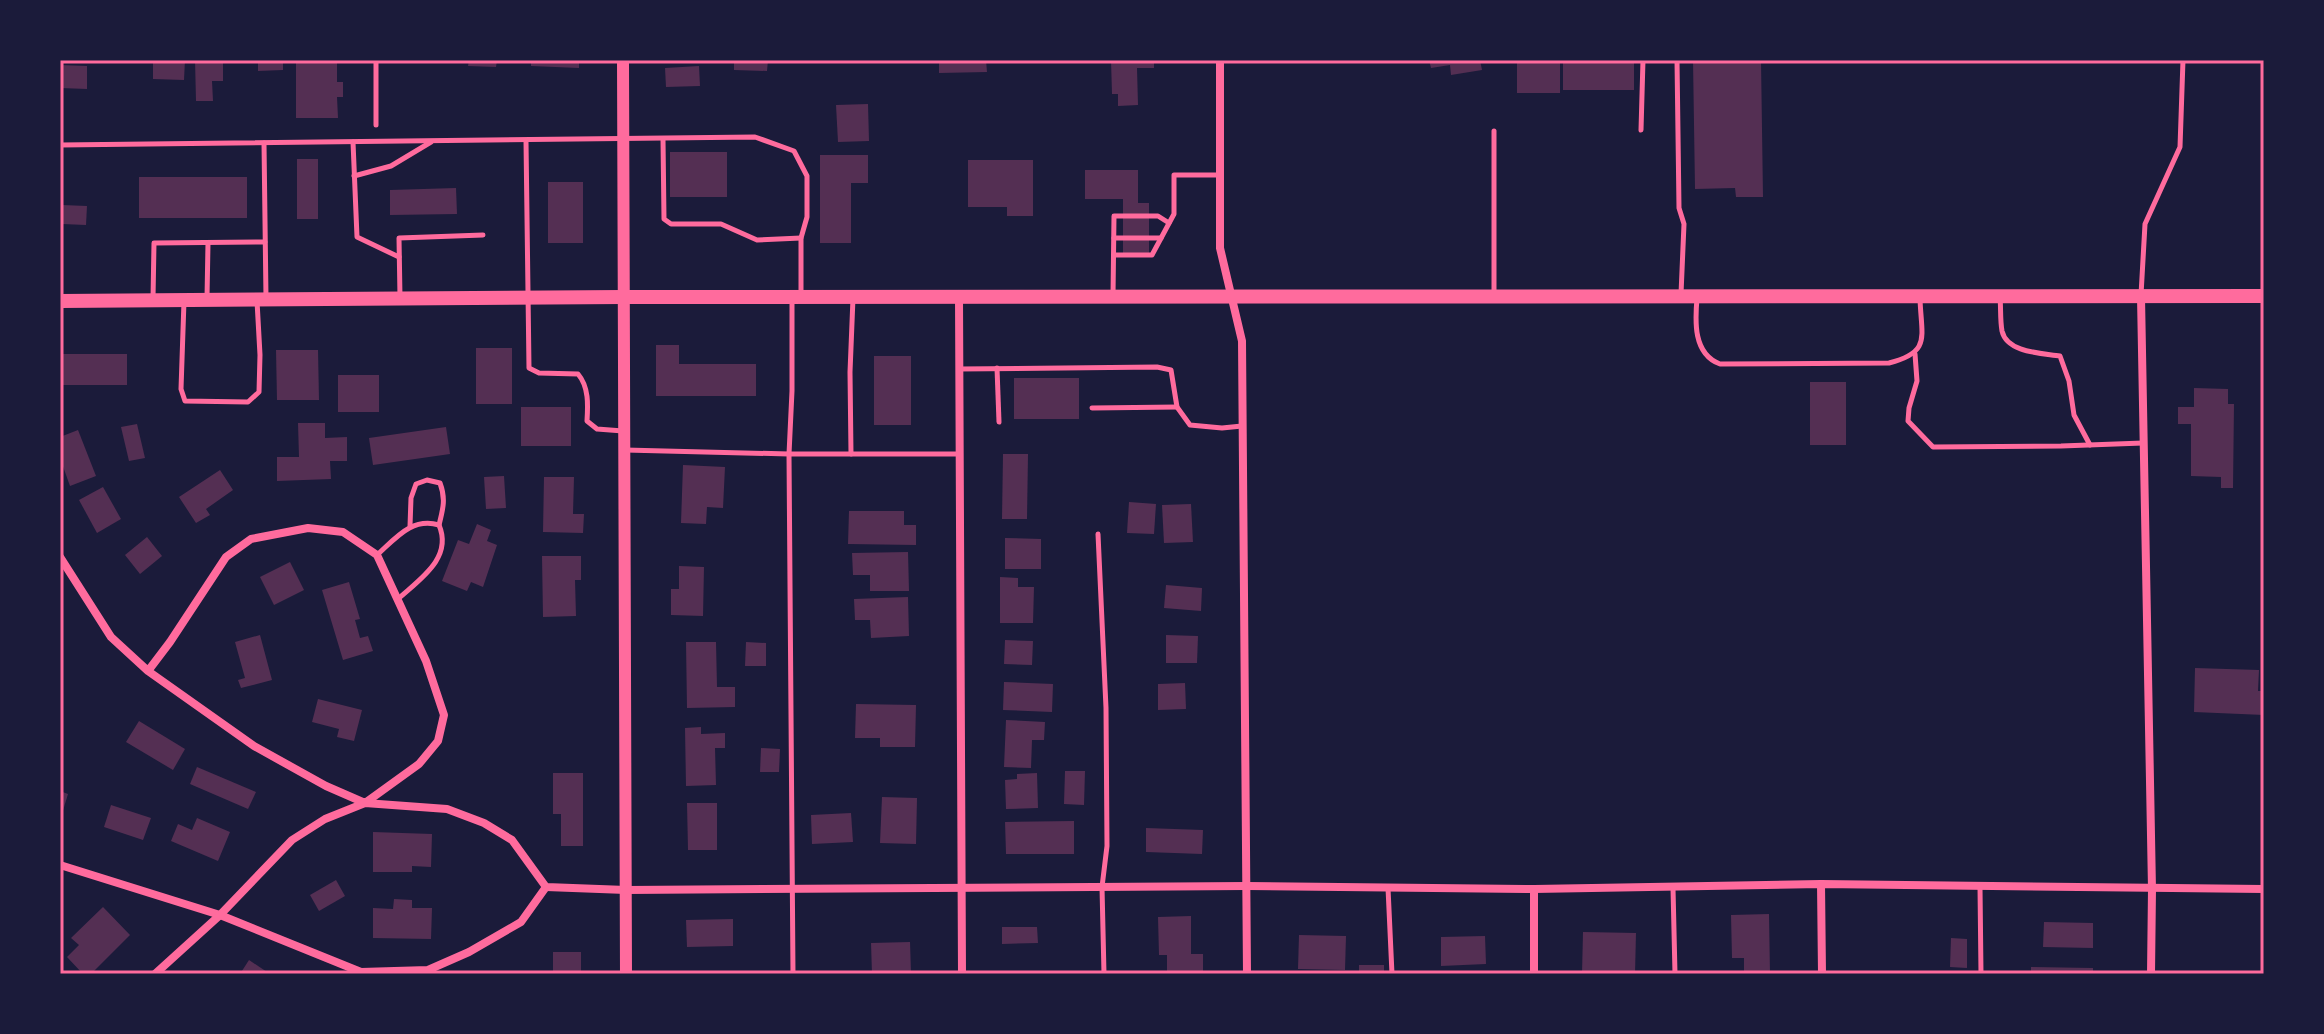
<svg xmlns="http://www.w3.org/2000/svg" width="2324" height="1034" font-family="'Roboto Condensed',sans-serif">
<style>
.building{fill:#542f53}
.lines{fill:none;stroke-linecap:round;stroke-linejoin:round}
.service{stroke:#ff6b9d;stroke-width:5}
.minor{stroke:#ff6b9d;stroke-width:8}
.tertiary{stroke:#ff6b9d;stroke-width:12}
.primary{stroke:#ff6b9d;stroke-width:14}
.neatline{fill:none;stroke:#ff6b9d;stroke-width:3}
</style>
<rect width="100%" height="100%" fill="#1b1b3a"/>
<!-- building -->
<g class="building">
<polygon points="153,60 185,60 184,80 153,79"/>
<polygon points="195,60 223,60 223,81 212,81 213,101 196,101"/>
<polygon points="258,60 283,60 283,70 258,71"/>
<polygon points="296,60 337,60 337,82 343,82 343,97 337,97 338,118 296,118"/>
<polygon points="469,60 497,60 496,67 468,66"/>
<polygon points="531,60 579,60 579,68 531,66"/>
<polygon points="734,60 768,60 767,71 734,70"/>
<polygon points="939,60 986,60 987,72 939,73"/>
<polygon points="1111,60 1154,60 1154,68 1137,68 1138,105 1118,106 1118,94 1112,94"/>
<polygon points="1429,60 1480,60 1482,70 1451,75 1450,65 1431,68"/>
<rect x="1517" y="60" width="43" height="33"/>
<rect x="1563" y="60" width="71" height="30"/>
<polygon points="1693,60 1761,60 1763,197 1736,197 1735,188 1695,189"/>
<polygon points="60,65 87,66 87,89 60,88"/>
<polygon points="699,66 700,86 666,87 665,68"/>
<polygon points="868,104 869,141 838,142 836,105"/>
<rect x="670" y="152" width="57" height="45"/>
<polygon points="820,155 868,155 868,183 851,183 851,243 820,243"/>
<rect x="297" y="159" width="21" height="60"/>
<polygon points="968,160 1033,160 1033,216 1007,216 1007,207 968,207"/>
<polygon points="1085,170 1138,170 1138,203 1149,203 1149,254 1123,254 1123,199 1085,199"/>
<rect x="139" y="177" width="108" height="41"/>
<rect x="548" y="182" width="35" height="61"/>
<polygon points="456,188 457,214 390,215 390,190"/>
<polygon points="62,205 87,206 86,225 62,224"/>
<polygon points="656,345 679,345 679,364 756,364 756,396 656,396"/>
<rect x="476" y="348" width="36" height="56"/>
<polygon points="276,350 318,350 319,400 277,400"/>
<rect x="60" y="354" width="67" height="31"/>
<rect x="874" y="356" width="37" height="69"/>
<rect x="338" y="375" width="41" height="37"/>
<rect x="1014" y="378" width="65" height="41"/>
<rect x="1810" y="382" width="36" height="63"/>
<polygon points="2194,388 2228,389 2228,404 2234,404 2233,488 2221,488 2221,477 2191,476 2191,424 2178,424 2178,407 2194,407"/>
<rect x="521" y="407" width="50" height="39"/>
<polygon points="298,423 325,423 325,438 347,437 347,461 330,461 331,479 277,481 277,457 299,457"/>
<polygon points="137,424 145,458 129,461 121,427"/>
<polygon points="446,427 450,454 373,465 369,438"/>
<polygon points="78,430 96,476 70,486 60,458 60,437"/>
<polygon points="1003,454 1028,454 1027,519 1002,519"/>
<polygon points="683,465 725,467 723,508 707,507 706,524 681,523"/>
<polygon points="220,470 233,490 206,509 210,515 196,523 179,497"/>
<polygon points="504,476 506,508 486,509 484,477"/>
<polygon points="544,477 574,477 573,514 584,514 583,533 543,532"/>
<polygon points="103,487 121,519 97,533 79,500"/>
<polygon points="1129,502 1156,504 1154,534 1127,533"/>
<polygon points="1191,504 1193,542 1164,543 1162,505"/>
<polygon points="849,511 904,511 904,525 916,525 916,545 848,544"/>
<polygon points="477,524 491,530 487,541 497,545 483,587 471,582 467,591 442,581 458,540 469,544"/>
<polygon points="147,537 162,556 140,574 125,555"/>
<polygon points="1005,538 1041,539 1041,569 1005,569"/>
<polygon points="908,552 909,591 870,591 870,575 853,575 852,553"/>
<polygon points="542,556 581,556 581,580 575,580 576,616 543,617"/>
<polygon points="290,562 304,590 274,605 260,577"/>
<polygon points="679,566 704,567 703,616 671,615 671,589 679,589"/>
<polygon points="1000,577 1018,578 1018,587 1034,587 1033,623 1000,623"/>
<polygon points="349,582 360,619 355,620 360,638 368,636 373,651 343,660 322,590"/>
<polygon points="1166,585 1202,588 1201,611 1164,608"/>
<polygon points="908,597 909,636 871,638 870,620 855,620 854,599"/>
<polygon points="260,635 272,680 241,688 238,680 245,678 235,642"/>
<polygon points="1166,635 1198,636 1197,663 1166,663"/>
<polygon points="1005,640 1033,641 1032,665 1004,664"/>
<polygon points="686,642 716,642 717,687 735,687 735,707 687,708"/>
<polygon points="746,642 766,643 766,666 745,666"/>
<polygon points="2195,668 2259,670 2258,691 2264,691 2264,715 2194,712"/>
<polygon points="1004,682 1053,684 1052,712 1003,710"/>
<polygon points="1185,683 1186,709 1158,710 1158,684"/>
<polygon points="318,699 362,710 354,741 337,737 339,729 312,722"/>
<polygon points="856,704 916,705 915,747 880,747 880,738 855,738"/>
<polygon points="1006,720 1045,722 1044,740 1032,740 1031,768 1004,767"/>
<polygon points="139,721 185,749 173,770 126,742"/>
<polygon points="701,727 701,734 725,733 725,748 715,748 716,785 686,786 685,728"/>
<polygon points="761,748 780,749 779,772 760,772"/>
<polygon points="197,767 256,792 248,809 190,784"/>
<polygon points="1065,771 1085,771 1084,805 1064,804"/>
<polygon points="553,773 583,773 583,846 561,846 561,814 553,814"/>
<polygon points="1037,773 1038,808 1006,809 1005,780 1017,779 1017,774"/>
<polygon points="60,791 68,794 61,817 60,817"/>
<polygon points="882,797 917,798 916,844 880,843"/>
<polygon points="687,803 717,803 717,850 688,850"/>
<polygon points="111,805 151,818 143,840 104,827"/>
<polygon points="851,813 853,842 812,844 811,815"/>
<polygon points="197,818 230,832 218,861 171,841 178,824 192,830"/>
<polygon points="1074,821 1074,854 1006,854 1005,822"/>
<polygon points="1146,828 1203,830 1202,854 1146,852"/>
<polygon points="373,832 432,834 431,867 412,866 412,872 373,872"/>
<polygon points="336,880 345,896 319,911 310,895"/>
<polygon points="394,899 412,900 412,908 432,908 431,939 373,938 373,908 393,909"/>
<polygon points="103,907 130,935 91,974 83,974 67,957 79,945 71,938"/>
<polygon points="1769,914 1770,974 1744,974 1744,958 1732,958 1731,915"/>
<polygon points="1191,916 1191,954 1203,954 1203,974 1167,974 1167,955 1159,955 1158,917"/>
<polygon points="733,919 733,946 687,947 686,920"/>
<polygon points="2044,922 2093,923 2093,948 2043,947"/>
<polygon points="1002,927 1037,927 1038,943 1002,944"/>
<polygon points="1583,932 1636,933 1635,974 1582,974"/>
<polygon points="1299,935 1346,936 1345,970 1298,969"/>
<polygon points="1485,936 1486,964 1441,966 1441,937"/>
<polygon points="1951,938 1967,939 1967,968 1950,967"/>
<polygon points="910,942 911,974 872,974 871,943"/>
<rect x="553" y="952" width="28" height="22"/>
<polygon points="249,960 270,974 240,974"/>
<rect x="1359" y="965" width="25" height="9"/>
<polygon points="2031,967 2093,968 2093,974 2031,974"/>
</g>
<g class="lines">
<!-- service -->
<g class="service">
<polyline points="1677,60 1679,208 1684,224 1681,294"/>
<polyline points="376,125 376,60"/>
<polyline points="1641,130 1643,60"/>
<polyline points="1494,131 1494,296"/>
<polyline points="663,139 664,219 671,224 721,224 757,240 801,238"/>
<path d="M 526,141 L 529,368 L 539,373 L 578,374 C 589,387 588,405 587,421 L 597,429 L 623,431"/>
<polyline points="353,142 357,237 399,257"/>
<polyline points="264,143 266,298"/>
<polyline points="60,145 755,137 794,151 807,176 807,217 801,238 801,296"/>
<polyline points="354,176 391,166 431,142"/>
<polyline points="1114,238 1161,238"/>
<polyline points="1114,255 1152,255 1174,214 1174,175 1220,175"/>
<polyline points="2141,295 2145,224 2180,147 2183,60"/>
<polyline points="1113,296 1114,216 1158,216 1169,223"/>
<polyline points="400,297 399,238 483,235"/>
<path d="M 2000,297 C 2001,308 2000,320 2002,331 C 2007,353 2042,353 2060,356 L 2069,381 L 2074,415 L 2090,445"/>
<polyline points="207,298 208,243"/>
<path d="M 1697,298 C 1695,321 1693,354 1720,364 L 1889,363 C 1932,352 1921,337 1920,298"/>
<polyline points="153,299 154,243 265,242"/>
<polyline points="184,301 181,389 185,401 248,402 259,392 260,355 257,301"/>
<polyline points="1915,354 1917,381 1909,408 1908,421 1933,447 2061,446 2143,443"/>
<polyline points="997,368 999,422"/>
<polyline points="959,369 1157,367 1171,370 1177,407 1190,425 1222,428 1242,426"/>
<polyline points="1092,408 1177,407"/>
<polyline points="625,450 789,454 792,391 792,299"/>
<polyline points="851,454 850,372 853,298"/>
<path d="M 410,526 L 411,498 L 416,484 L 427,480 L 440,483 C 446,499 443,509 439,525"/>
<polyline points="1098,534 1106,708 1107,846 1102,887 1104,974"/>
<path d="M 377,555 C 396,538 412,517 439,525 C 453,558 420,579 398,599"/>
<polyline points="1980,887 1981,974"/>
<polyline points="1388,888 1392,974"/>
<polyline points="1673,888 1675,974"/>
<polyline points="793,974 789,454 959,454"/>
</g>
<!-- minor -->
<g class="minor">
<polyline points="1220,60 1220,248 1242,341 1247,974"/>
<polyline points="959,297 962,974"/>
<polyline points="2141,297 2152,889 2151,974"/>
<polyline points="60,557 111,637 148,671 254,746 326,786 365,803 419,764 438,741 444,715 426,661 377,555 343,532 308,528 251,539 226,557 170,642 148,671"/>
<polyline points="60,865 220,915 361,972 428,970 469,952 521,922 546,887"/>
<polyline points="1821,884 1822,974"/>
<polyline points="1534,889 1534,974"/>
<polyline points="155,974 220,915 292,840 325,819 365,803 447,809 484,823 512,840 546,887 626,890 1247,886 1534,889 1821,884 2264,889"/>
</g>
<!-- tertiary -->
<polyline class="tertiary" points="623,60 626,974"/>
<!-- primary -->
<polyline class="primary" points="60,301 624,297 2264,296"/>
</g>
<!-- border -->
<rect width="2324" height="1034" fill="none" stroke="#1b1b3a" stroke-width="124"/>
<rect x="62" y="62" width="2200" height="910" class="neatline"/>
</svg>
